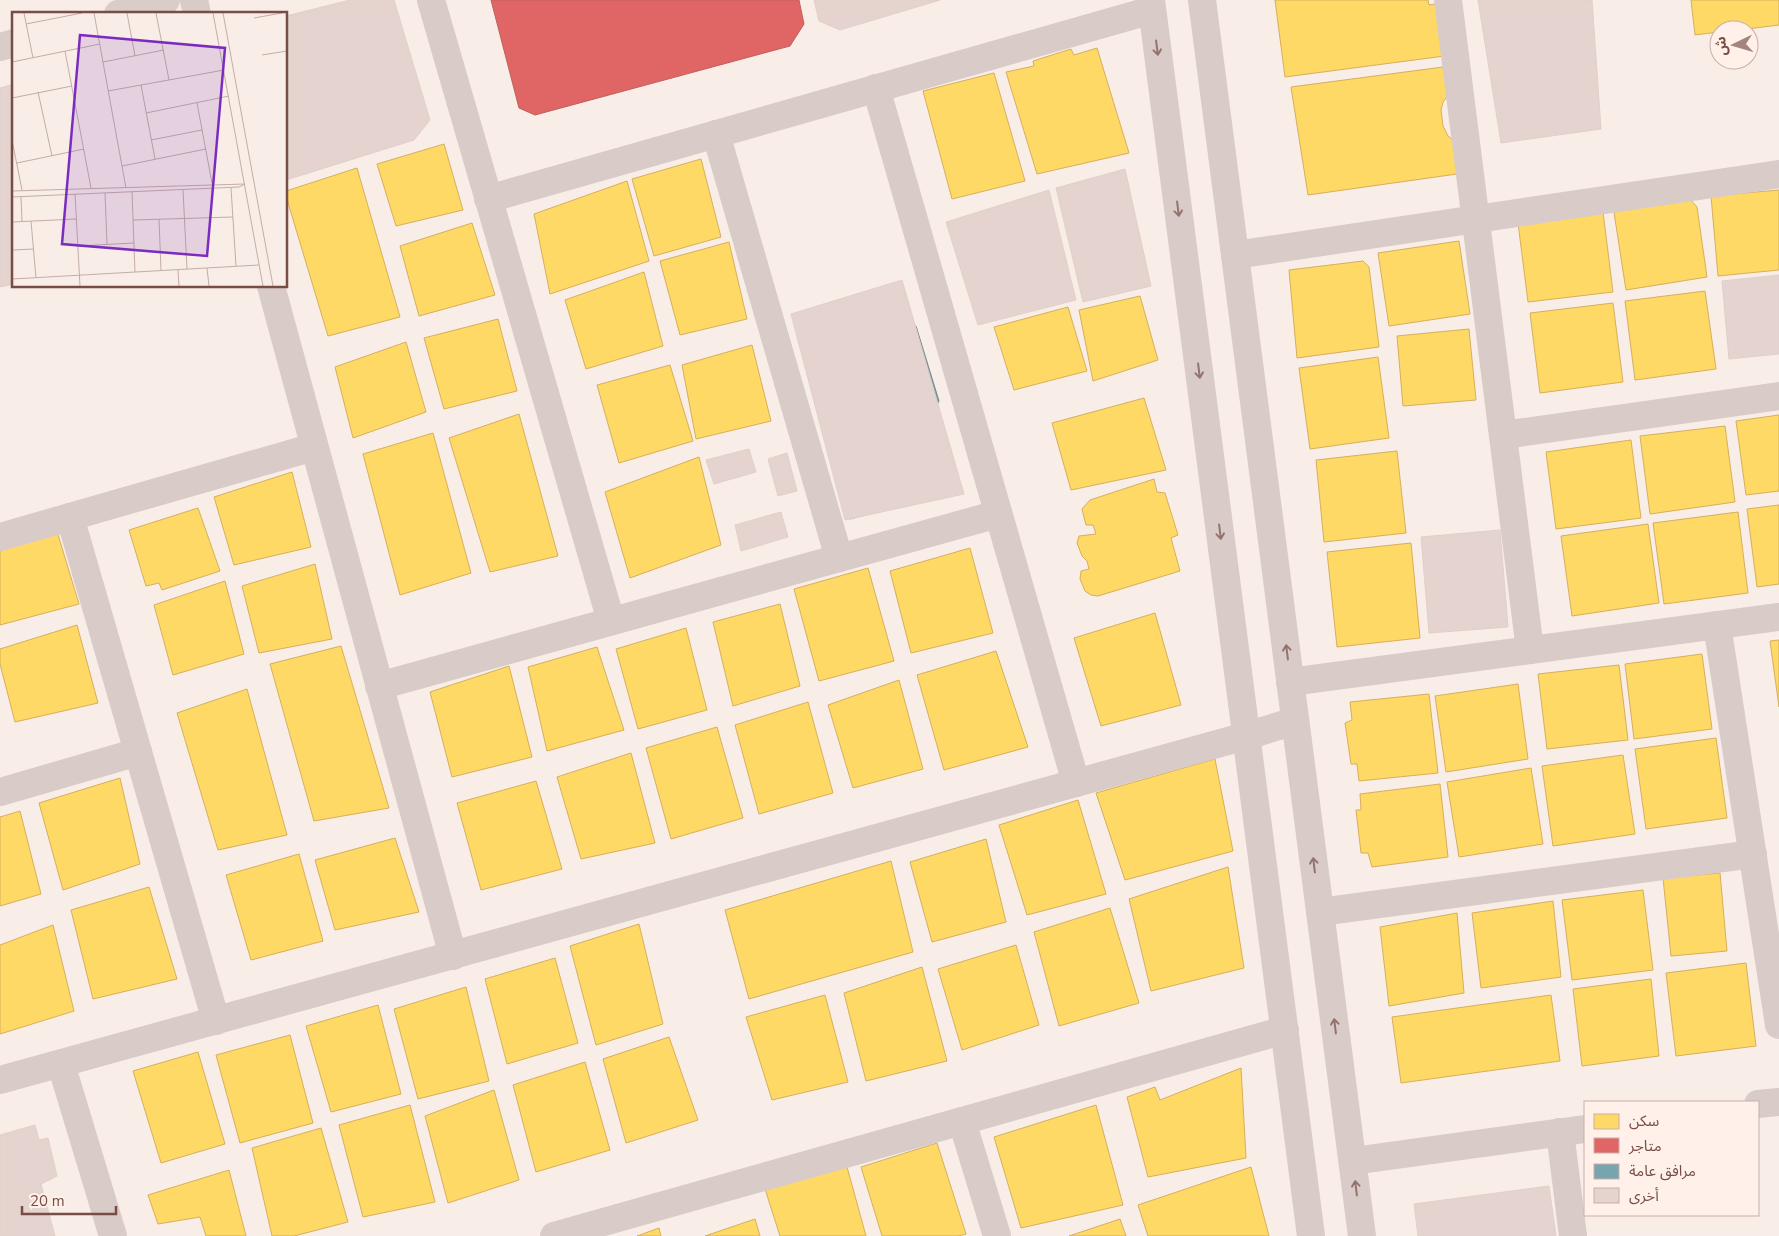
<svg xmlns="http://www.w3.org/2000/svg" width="1779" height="1236" font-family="'Nunito Sans','Noto Sans Arabic',sans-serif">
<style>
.homes{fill:#ffd966;stroke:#d6af5c}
.shops{fill:#e06666;stroke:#c05e5c}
.public{fill:#76a5af;stroke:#768b90}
.building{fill:#e4d3cf;stroke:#e1cfc9}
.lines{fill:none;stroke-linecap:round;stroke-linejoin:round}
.street{stroke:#d8cbc8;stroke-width:28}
.primary{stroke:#daccc6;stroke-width:28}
.oneway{stroke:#94736d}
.inset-road{fill:none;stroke:#c4ada7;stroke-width:1}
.view{fill:#7b2cbf;fill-opacity:0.15;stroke:#7b2cbf;stroke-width:2.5}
.inset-edge{fill:none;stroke:#774d46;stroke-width:2.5}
</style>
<rect width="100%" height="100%" fill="#f8ede7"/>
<!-- homes -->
<g class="homes">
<polygon points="1275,0 1428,0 1429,5 1435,4 1452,55 1285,77"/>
<polygon points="1691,0 1779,0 1779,25 1739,30 1719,30 1719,32 1695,35"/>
<polygon points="1097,48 1129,153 1037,174 1006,72 1034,66 1033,61 1071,49 1074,55"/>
<polygon points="1443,67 1449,94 1443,102 1441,110 1443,126 1448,136 1453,140 1457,174 1308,195 1291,87"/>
<polygon points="994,73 1025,181 952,199 923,91"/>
<polygon points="444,144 463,210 396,226 377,164"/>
<polygon points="701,159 721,237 654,256 632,179"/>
<polygon points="357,168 400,317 328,336 286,196 286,191"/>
<polygon points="627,181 649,261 550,294 534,214"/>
<polygon points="1779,190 1779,270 1718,276 1711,196"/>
<polygon points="1686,195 1697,207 1707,277 1626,290 1613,206"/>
<polygon points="1603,212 1613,292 1528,302 1518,223"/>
<polygon points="472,223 495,295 419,316 400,246"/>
<polygon points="1459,241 1470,314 1389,326 1378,253"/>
<polygon points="729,242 747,319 680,335 660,261"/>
<polygon points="1363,261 1369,267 1379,347 1297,358 1289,270"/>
<polygon points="644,272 663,346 586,369 565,300"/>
<polygon points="1705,291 1716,369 1635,380 1625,301"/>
<polygon points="1140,296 1158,360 1093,381 1079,310"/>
<polygon points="1613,303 1623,382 1540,393 1530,313"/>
<polygon points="1068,307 1087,371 1014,390 994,327"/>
<polygon points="498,319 517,391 444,409 424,338"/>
<polygon points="1469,329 1476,400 1403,406 1397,336"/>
<polygon points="406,342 426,412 353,438 335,367"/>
<polygon points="752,345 771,421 696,439 682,365"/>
<polygon points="1378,357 1389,438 1310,449 1299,368"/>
<polygon points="670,365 693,441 619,463 597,385"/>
<polygon points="1144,398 1166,470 1071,490 1052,423"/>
<polygon points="519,414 558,556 490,572 449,438"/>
<polygon points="1779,415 1779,491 1746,495 1736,421"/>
<polygon points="1725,426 1735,502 1650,514 1640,436"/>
<polygon points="433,433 471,573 400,595 363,454"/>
<polygon points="1631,440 1641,518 1556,529 1546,452"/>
<polygon points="1397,451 1406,533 1324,542 1316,460"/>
<polygon points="699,457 721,545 630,578 605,492"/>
<polygon points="292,472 311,547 234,565 214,497"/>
<polygon points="1154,479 1157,492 1165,493 1178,535 1171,538 1180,571 1098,596 1091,595 1085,591 1080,579 1081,571 1089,569 1087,561 1082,556 1077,543 1079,536 1096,534 1093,525 1086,525 1082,509 1090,500"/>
<polygon points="1779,505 1779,584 1757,587 1747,509"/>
<polygon points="198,508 220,571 162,590 159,583 146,586 129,530"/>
<polygon points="1738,512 1748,593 1664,604 1653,523"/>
<polygon points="1648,524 1659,603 1572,616 1561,536"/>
<polygon points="56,528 79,604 0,625 0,546"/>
<polygon points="1411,543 1420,638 1337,647 1327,552"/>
<polygon points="970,548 993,633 911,653 890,571"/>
<polygon points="315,564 332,639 259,653 242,586"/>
<polygon points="868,568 894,661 819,681 794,589"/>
<polygon points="225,581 244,654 173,675 154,605"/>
<polygon points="780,604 800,686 733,706 713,622"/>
<polygon points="1155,613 1181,705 1101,726 1074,638"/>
<polygon points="77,625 98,703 15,722 0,664 0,649"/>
<polygon points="686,628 707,710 638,729 616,649"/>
<polygon points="1779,640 1779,707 1770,641"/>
<polygon points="341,646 389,808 314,821 270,664"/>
<polygon points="597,647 624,730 547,751 528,667"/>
<polygon points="996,651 1028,747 944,770 917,675"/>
<polygon points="1702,654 1712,729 1634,739 1625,664"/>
<polygon points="1619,665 1628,740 1547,749 1538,674"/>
<polygon points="509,666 532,757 452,777 430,692"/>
<polygon points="899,680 923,769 853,788 828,705"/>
<polygon points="1518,684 1528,759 1446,772 1435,696"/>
<polygon points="247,689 287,835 218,850 177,713"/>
<polygon points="1429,694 1438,773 1359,781 1357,764 1351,764 1345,723 1352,720 1350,702"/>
<polygon points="808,702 833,793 759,814 735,725"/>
<polygon points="717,727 743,818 671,839 646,748"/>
<polygon points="1716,738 1727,818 1646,829 1635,749"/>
<polygon points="631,753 655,843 581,859 557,777"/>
<polygon points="1623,755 1635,834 1553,846 1542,766"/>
<polygon points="1215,759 1233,851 1125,880 1096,793"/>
<polygon points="1531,768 1543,844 1459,857 1447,782"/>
<polygon points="120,778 140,864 63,890 39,803"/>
<polygon points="536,781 562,869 481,890 457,803"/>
<polygon points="1440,784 1448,857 1372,867 1368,853 1361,853 1356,810 1361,810 1360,794"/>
<polygon points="1078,800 1106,894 1027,915 999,825"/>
<polygon points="20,811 41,894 0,906 0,817"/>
<polygon points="395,838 419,912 335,930 315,860"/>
<polygon points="986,839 1006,922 932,942 910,862"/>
<polygon points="299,854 323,941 251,960 226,875"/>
<polygon points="891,861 913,952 749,999 725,910"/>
<polygon points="1228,867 1244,968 1151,991 1129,899"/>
<polygon points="1720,873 1727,951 1671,956 1663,878"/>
<polygon points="149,887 177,979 93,999 71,910"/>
<polygon points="1643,890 1653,970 1572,980 1562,900"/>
<polygon points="1553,901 1561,977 1481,988 1472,913"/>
<polygon points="1110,908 1139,1003 1059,1026 1034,932"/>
<polygon points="1457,913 1464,993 1389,1006 1380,927"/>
<polygon points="639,924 663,1024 596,1045 570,946"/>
<polygon points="53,925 74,1011 0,1034 0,945"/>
<polygon points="1016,945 1039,1025 962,1050 938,969"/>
<polygon points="555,958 578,1043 507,1064 485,979"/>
<polygon points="1746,963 1756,1046 1676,1056 1666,973"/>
<polygon points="922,967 947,1061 866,1081 844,993"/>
<polygon points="1651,979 1659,1056 1582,1066 1573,989"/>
<polygon points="466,987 489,1081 418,1099 394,1009"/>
<polygon points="825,995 848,1082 772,1100 746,1017"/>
<polygon points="1551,995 1560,1061 1401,1083 1392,1017"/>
<polygon points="378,1005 401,1094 331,1112 306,1026"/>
<polygon points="290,1035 313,1123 240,1143 216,1055"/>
<polygon points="669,1037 698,1120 626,1143 603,1059"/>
<polygon points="198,1052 225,1144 161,1163 133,1071"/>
<polygon points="585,1062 610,1150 536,1172 513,1085"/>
<polygon points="1241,1068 1246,1158 1148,1177 1127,1097 1155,1087 1160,1100"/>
<polygon points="494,1090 519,1180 448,1203 425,1116"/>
<polygon points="410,1105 435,1202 363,1217 339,1125"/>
<polygon points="1096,1105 1123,1205 1021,1228 994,1137"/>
<polygon points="321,1128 348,1222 294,1236 272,1236 252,1148"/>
<polygon points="937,1143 966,1234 958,1236 882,1236 861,1167"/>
<polygon points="847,1167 866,1236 780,1236 765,1189"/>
<polygon points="1251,1167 1269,1236 1148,1236 1138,1205"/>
<polygon points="229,1170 246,1236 206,1236 200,1217 158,1224 148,1195"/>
<polygon points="755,1219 760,1236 705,1236"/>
<polygon points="1120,1219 1126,1236 1069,1236"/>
<polygon points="659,1228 661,1236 637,1236"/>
</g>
<!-- shops -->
<polygon class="shops" points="491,0 799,0 804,24 790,46 535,115 519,108"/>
<!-- public -->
<g class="public">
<polygon points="822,315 830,316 837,327 840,340 830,347 820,349 815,348 805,336 806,322 811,316"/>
<polygon points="850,320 916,326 939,401 902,467 837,467 816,387"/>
<polygon points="842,477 898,483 904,504 850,519"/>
</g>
<!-- building -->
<g class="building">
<polygon points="350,0 394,0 430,120 414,140 286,180 286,16"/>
<polygon points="814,0 940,0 840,30 819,21"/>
<polygon points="1478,0 1592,0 1601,129 1501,143"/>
<polygon points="14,84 14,284 0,287 0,88"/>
<polygon points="1125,169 1151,286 1083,302 1056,188"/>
<polygon points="1049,190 1076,300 978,325 946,222"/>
<polygon points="1779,275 1779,354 1729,359 1722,281"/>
<polygon points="902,280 964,494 845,520 791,314"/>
<polygon points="749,449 756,472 714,484 706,460"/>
<polygon points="787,453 797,491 778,496 768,459"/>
<polygon points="781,512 788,537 741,551 735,525"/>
<polygon points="1500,530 1508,627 1429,633 1421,537"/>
<polygon points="35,1125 39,1140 48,1138 57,1176 41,1184 55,1236 0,1236 0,1135"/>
<polygon points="1549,1186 1556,1236 1418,1236 1414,1204"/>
</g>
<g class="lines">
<!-- street -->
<g class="street">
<polyline points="194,0 197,14"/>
<polyline points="431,0 611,621"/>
<polyline points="1151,0 1311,1236"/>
<polyline points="1202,0 1362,1236"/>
<polyline points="1448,0 1530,650"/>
<polyline points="876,88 1076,783"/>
<polyline points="716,134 839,558"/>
<polyline points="488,199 1152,10"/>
<polyline points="1235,255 1779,174"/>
<polyline points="271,286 453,956"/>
<polyline points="1503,435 1779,396"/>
<polyline points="70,517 216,1021"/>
<polyline points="0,537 314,447"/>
<polyline points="1717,625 1779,1025"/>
<polyline points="1290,682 1779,617"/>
<polyline points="379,686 998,514"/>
<polyline points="0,792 138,752"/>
<polyline points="1320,912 1753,854"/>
<polyline points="61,1064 113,1236"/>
<polyline points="0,1080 1246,736 1295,721"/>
<polyline points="1758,1104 1779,1102"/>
<polyline points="962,1121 997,1236"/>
<polyline points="1560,1132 1573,1236"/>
<polyline points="1353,1161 1585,1129"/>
<polyline points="554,1236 1285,1030"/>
</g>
<!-- primary -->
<g class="primary">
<polyline points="118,14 166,0"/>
<polyline points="0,47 14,43"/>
</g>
</g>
<!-- one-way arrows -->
<defs><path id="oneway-shaft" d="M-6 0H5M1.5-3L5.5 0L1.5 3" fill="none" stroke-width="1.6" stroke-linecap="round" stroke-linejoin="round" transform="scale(1.25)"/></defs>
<g class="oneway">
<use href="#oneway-shaft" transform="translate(1157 48) rotate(83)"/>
<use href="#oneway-shaft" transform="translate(1178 209) rotate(83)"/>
<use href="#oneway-shaft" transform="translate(1199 371) rotate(83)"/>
<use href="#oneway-shaft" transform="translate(1220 532) rotate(83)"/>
<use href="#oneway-shaft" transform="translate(1287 652) rotate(-97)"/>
<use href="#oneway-shaft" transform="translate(1314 865) rotate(-97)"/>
<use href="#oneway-shaft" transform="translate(1335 1026) rotate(-97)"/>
<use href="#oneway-shaft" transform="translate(1356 1188) rotate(-97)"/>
</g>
<!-- overview -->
<g transform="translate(12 12)">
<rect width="275" height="275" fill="#f8ede7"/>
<path class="inset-road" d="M 12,1 L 21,46M 82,1 L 114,176M 115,1 L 123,44M 144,1 L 157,68M 201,1 L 251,274M 211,1 L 261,274M 242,6 L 270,1M 14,12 L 70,1M 53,39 L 79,176M 250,43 L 275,39M 0,50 L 88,32M 91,50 L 152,38M 129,73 L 143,147M 96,79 L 212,58M 26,80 L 40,144M 0,86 L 60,74M 185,91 L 200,171M 134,101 L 217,84M 0,128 L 10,178M 139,128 L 190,118M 5,151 L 72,137M 110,154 L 194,137M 219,176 L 224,254M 171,178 L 175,257M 0,179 L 233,172M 120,180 L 123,260M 93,181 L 95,232M 63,182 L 68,274M 0,185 L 227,175 L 233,172M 9,185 L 10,209M 147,207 L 149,259M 121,208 L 221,205M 19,209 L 24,266M 0,210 L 64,207M 66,234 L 122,231M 0,238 L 22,237M 195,256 L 197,274M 166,258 L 167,274M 0,267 L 247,253"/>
<path class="view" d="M 68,23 L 213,36 L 195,244 L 50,232 Z"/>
<rect width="275" height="275" class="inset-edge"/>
</g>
<!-- legend -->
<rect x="1584" y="1101" width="175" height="115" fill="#fff1e9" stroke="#c9afa8"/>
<rect x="1594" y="1114" width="25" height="15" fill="#ffd966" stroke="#c9afa8"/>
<text x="1629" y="1126" font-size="15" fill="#774d46">سكن</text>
<rect x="1594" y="1138" width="25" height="15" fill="#e06666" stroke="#c9afa8"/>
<text x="1629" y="1151" font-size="15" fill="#774d46">متاجر</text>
<rect x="1594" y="1164" width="25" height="15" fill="#76a5af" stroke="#c9afa8"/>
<text x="1629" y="1176" font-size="15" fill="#774d46">مرافق عامة</text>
<rect x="1594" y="1188" width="25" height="15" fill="#e4d3cf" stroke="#c9afa8"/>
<text x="1629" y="1201" font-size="15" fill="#774d46">أخرى</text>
<!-- north arrow -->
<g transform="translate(1734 45) rotate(265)"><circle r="24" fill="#fff1e9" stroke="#c9afa8"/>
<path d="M0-4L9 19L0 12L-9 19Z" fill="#a4857e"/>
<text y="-8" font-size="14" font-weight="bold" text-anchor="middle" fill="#774d46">ش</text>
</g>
<!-- scale -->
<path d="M22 1206v8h94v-8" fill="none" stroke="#774d46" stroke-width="2.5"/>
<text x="30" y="1206" font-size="15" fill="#774d46" stroke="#fff1e9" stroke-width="4" paint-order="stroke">20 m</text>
</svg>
